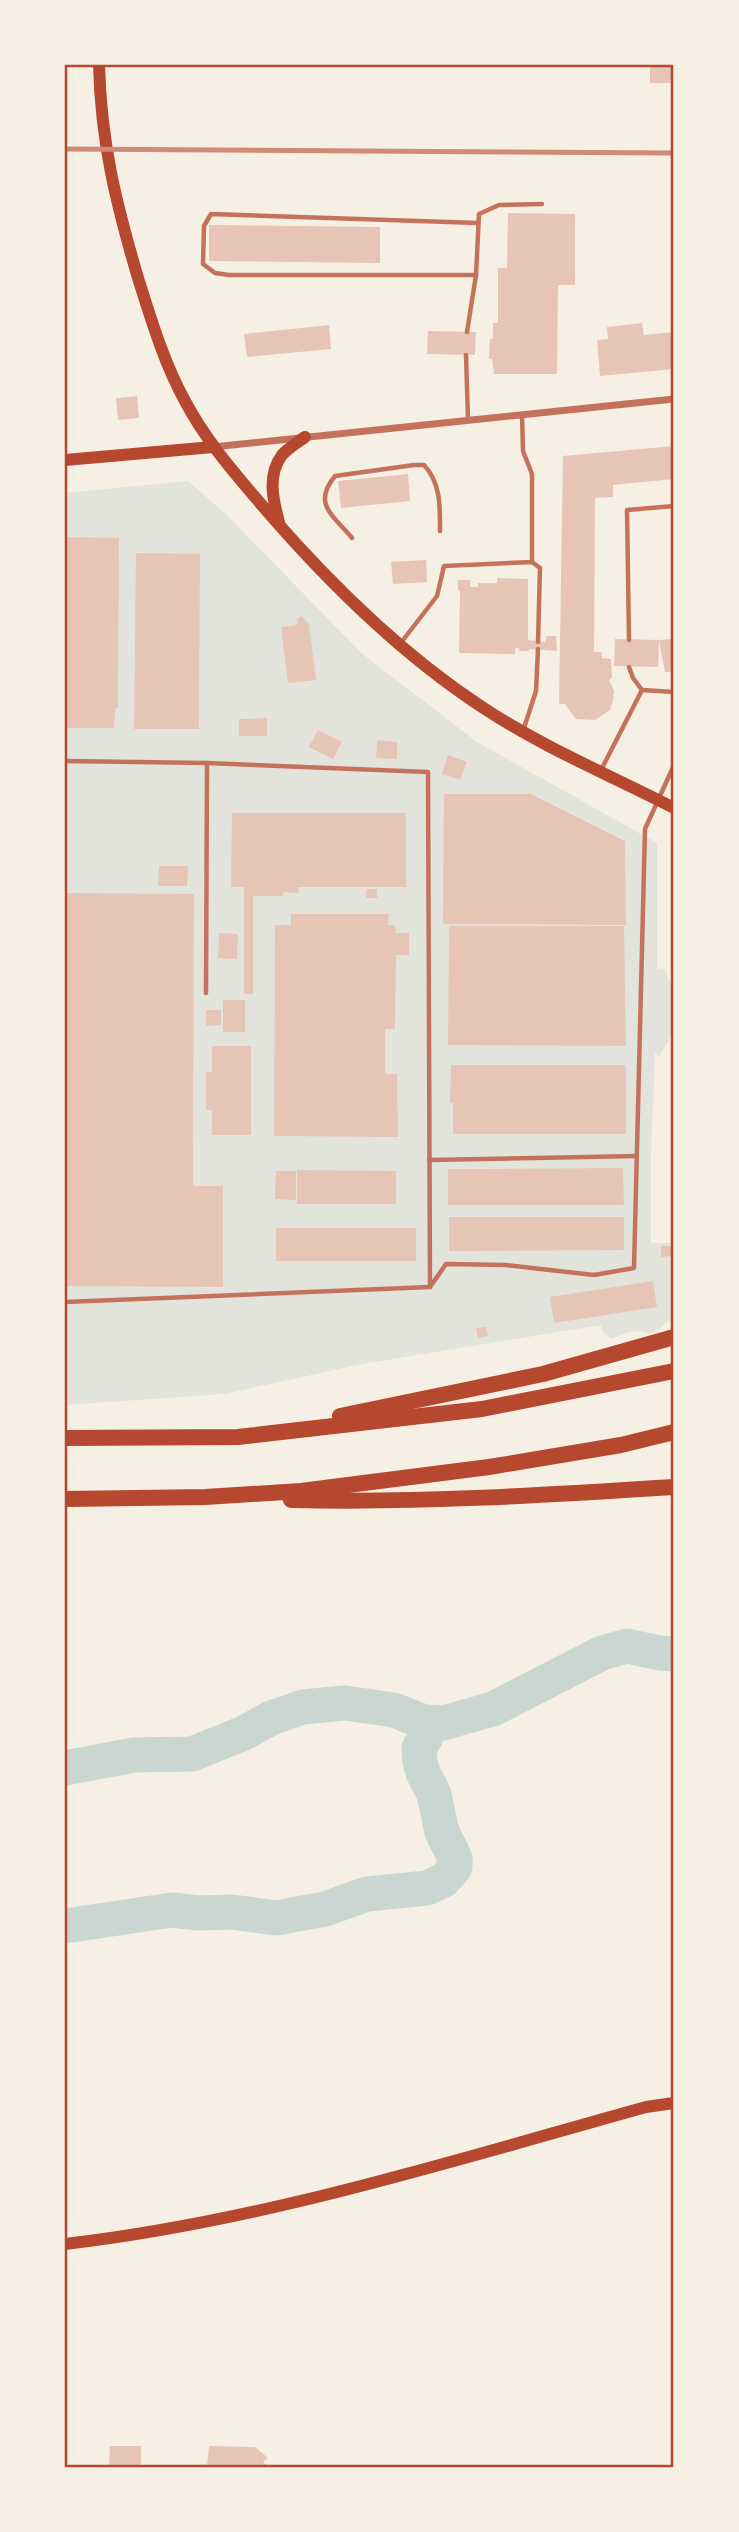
<svg xmlns="http://www.w3.org/2000/svg" width="739" height="2532" font-family="Cabin,sans-serif">
<style>
.green{fill:#e2e4dc}
.lines{fill:none;stroke-linecap:round;stroke-linejoin:round}
.river{stroke:#c9d6d2;stroke-width:35}
.building{fill:#e6c5b7}
.service{stroke:#c5725c;stroke-width:4.5}
.minor{stroke:#c5725c;stroke-width:7}
.secondary{stroke:#b5482f;stroke-width:12}
.motorway{stroke:#b5482f;stroke-width:16}
.rail{stroke:#cf8b77;stroke-width:5}
.neatline{fill:none;stroke:#b5482f;stroke-width:2.5}
</style>
<rect width="100%" height="100%" fill="#f6efe4"/>
<!-- green -->
<path class="green" d="M 188,481 L 226,514 L 361,653 L 477,742 L 657,843 L 657,970 L 664,968 L 674,990 L 674,1031 L 659,1057 L 655,1052 L 651,1157 L 651,1243 L 674,1243 L 674,1324 L 667,1321 C 650,1342 646,1328 629,1332 C 623,1334 617,1337 611,1339 L 602,1331 L 601,1325 L 362,1364 L 224,1394 L 65,1405 L 65,493 Z"/>
<g class="lines">
<!-- river -->
<g class="river">
<polyline points="65,1768 134,1755 192,1754 244,1733 271,1718 303,1707 345,1703 394,1710 424,1722 443,1723 493,1709 602,1653 627,1646 659,1653 674,1654"/>
<polyline points="65,1926 172,1910 199,1913 232,1912 276,1918 325,1909 367,1894 427,1888 444,1880 455,1867 455,1858 442,1832 434,1794 423,1773 420,1762 419,1748 426,1737 424,1722"/>
</g>
</g>
<!-- building -->
<g class="building">
<rect x="650" y="65" width="24" height="18"/>
<polygon points="508,213 575,214 575,285 558,285 557,374 494,374 492,359 489,359 490,339 493,339 493,323 498,323 498,268 507,268"/>
<polygon points="209,225 380,227 380,263 209,261"/>
<polygon points="642,323 644,335 674,332 674,369 600,376 597,340 608,339 607,327"/>
<polygon points="329,325 331,349 247,357 244,334"/>
<polygon points="428,331 476,332 475,355 427,354"/>
<polygon points="137,396 139,418 118,420 116,398"/>
<polygon points="674,446 674,479 613,485 613,497 595,498 594,652 602,652 602,658 611,659 612,678 609,680 614,691 613,701 610,710 595,720 576,719 565,704 559,704 563,456"/>
<polygon points="408,474 410,501 341,508 338,481"/>
<polygon points="65,537 119,538 118,708 115,708 114,728 65,728"/>
<polygon points="136,553 200,554 199,729 134,729"/>
<polygon points="426,560 427,582 393,584 391,562"/>
<polygon points="497,578 528,579 528,640 545,642 547,636 556,636 557,651 530,649 529,651 519,651 519,648 515,648 515,654 459,653 460,591 458,591 458,580 470,580 470,587 478,587 478,583 497,583"/>
<polygon points="301,616 309,624 316,680 288,683 281,627 297,625 297,620"/>
<polygon points="615,639 659,640 658,667 614,666"/>
<polygon points="674,639 674,672 665,672 659,640"/>
<polygon points="267,718 267,736 239,736 239,719"/>
<polygon points="318,730 342,742 333,759 309,747"/>
<polygon points="377,740 397,742 397,759 376,758"/>
<polygon points="448,755 467,762 460,780 442,774"/>
<polygon points="444,794 531,794 625,841 626,925 443,924"/>
<polygon points="232,813 406,813 406,887 298,887 299,893 283,892 283,896 253,896 253,994 244,994 244,887 231,887"/>
<polygon points="159,866 188,866 187,886 158,886"/>
<rect x="366" y="889" width="11" height="9"/>
<polygon points="65,893 194,894 193,1186 223,1186 223,1287 65,1286"/>
<polygon points="291,914 389,914 388,925 395,925 396,933 409,933 409,955 396,955 395,1029 385,1029 385,1074 397,1074 398,1137 274,1136 275,925 291,925"/>
<polygon points="449,926 624,926 626,1046 448,1045"/>
<polygon points="219,933 238,934 237,959 218,958"/>
<rect x="223" y="1000" width="22" height="32"/>
<polygon points="206,1010 221,1010 221,1025 206,1026"/>
<polygon points="212,1046 251,1046 251,1135 212,1135 212,1110 206,1110 206,1072 212,1072"/>
<polygon points="451,1065 626,1065 626,1134 453,1134 453,1103 450,1103"/>
<polygon points="623,1168 624,1205 448,1205 448,1169"/>
<polygon points="297,1170 396,1171 396,1204 297,1204"/>
<polygon points="276,1171 296,1171 296,1200 275,1199"/>
<polygon points="449,1217 624,1217 624,1250 449,1251"/>
<rect x="276" y="1228" width="140" height="33"/>
<polygon points="661,1246 674,1246 674,1256 661,1257"/>
<polygon points="653,1281 657,1307 554,1323 550,1297"/>
<polygon points="486,1327 488,1336 478,1338 476,1328"/>
<polygon points="110,2446 141,2446 141,2467 109,2467"/>
<polygon points="209,2446 255,2447 268,2458 263,2462 268,2467 207,2467"/>
</g>
<g class="lines">
<!-- service -->
<g class="service">
<polyline points="476,275 229,275 215,273 203,264 204,226 211,214 478,223"/>
<polyline points="467,332 476,275 479,214 499,205 542,204"/>
<polyline points="466,355 468,420"/>
<polyline points="522,415 523,451 532,474 532,562"/>
<path d="M 352,538 C 333,515 312,504 335,476 L 414,465 L 424,465 C 441,483 440,507 440,531"/>
<polyline points="629,640 627,510 674,506"/>
<polyline points="400,644 437,596 444,566 532,562 540,568 538,642"/>
<polyline points="629,667 633,678 642,690"/>
<polyline points="523,731 536,691 538,649"/>
<polyline points="65,761 207,763 428,772 430,1287"/>
<polyline points="601,770 642,690 674,692"/>
<polyline points="206,993 207,763"/>
<polyline points="429,1160 637,1156"/>
<polyline points="430,1287 446,1264 505,1265 594,1275 634,1268 645,829 674,765"/>
<polyline points="65,1302 430,1287"/>
</g>
<!-- minor -->
<polyline class="minor" points="213,447 674,399"/>
<!-- secondary -->
<g class="secondary">
<path d="M 99,65 C 101,143 116,203 138,278 C 151,319 164,363 185,401 C 205,439 232,470 260,503 C 325,579 398,652 482,707 C 542,747 610,775 674,808"/>
<polyline points="65,460 213,447"/>
<path d="M 279,522 C 273,500 267,475 282,455 C 288,448 298,442 305,437"/>
<path d="M 65,2244 C 263,2221 455,2160 646,2107 L 674,2103"/>
</g>
<!-- motorway -->
<g class="motorway">
<polyline points="340,1416 543,1374 674,1337"/>
<polyline points="65,1438 238,1437 482,1409 674,1371"/>
<polyline points="65,1499 205,1497 301,1491 489,1467 621,1445 674,1432"/>
<path d="M 291,1500 C 419,1503 547,1495 674,1487"/>
</g>
<!-- rail -->
<polyline class="rail" points="65,149 674,153"/>
</g>
<!-- border -->
<rect width="739" height="2532" fill="none" stroke="#f6efe4" stroke-width="133"/>
<rect x="66" y="66" width="606" height="2400" class="neatline"/>
</svg>
